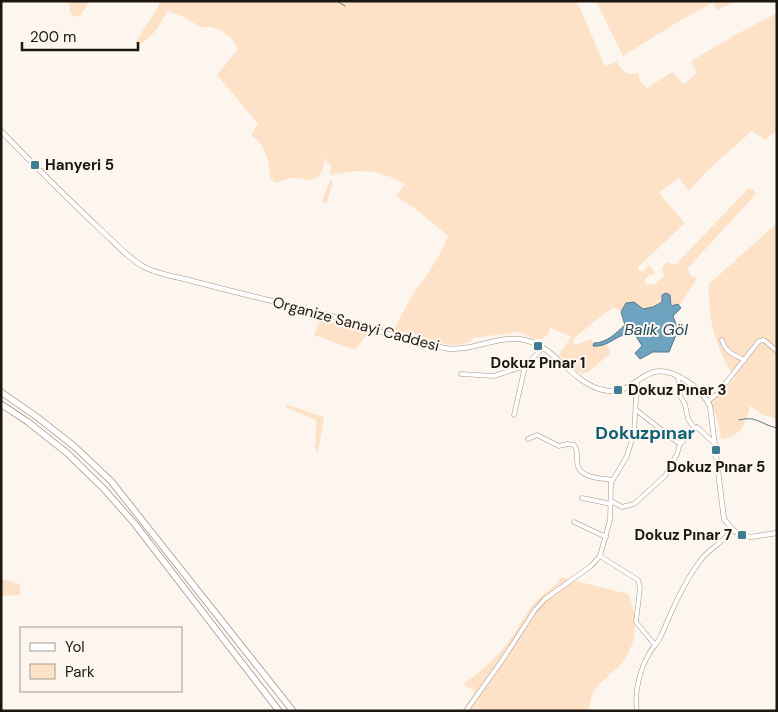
<svg xmlns="http://www.w3.org/2000/svg" width="778" height="712" font-family="'DM Sans',sans-serif">
<style>
.green{fill:#fee2c8}
.water{fill:#6ea3c0;stroke:#55798c}
.lines{fill:none;stroke-linecap:round;stroke-linejoin:round}
.stream{stroke:#55798c;stroke-width:1}
.minor-casing{stroke:#a39384;stroke-width:5}
.tertiary-casing{stroke:#a39384;stroke-width:5.5}
.trunk-casing{stroke:#a39384;stroke-width:7}
.minor{stroke:#fff;stroke-width:4}
.tertiary{stroke:#fff;stroke-width:4.5}
.trunk{stroke:#fff;stroke-width:5.5}
.poi-dot{fill:#3e7c91;stroke:#fdf6ef;stroke-width:2}
.labels{text-anchor:middle;dominant-baseline:central;stroke-width:4;stroke-linejoin:round;paint-order:stroke}
.poi-label{font-size:15px;font-weight:bold;fill:#1c1611;stroke:#fdf6ef;text-anchor:start}
.street-label{font-size:15px;fill:#1c1611;stroke:#fdf6ef}
.water-label{font-size:16px;font-style:italic;fill:#1b485d;stroke:#fdf6ef}
.quarter-label{font-size:18px;font-weight:bold;fill:#106078;stroke:#fdf6ef}
</style>
<rect width="100%" height="100%" fill="#fdf6ef"/>
<!-- green -->
<g class="green">
<polygon points="69,1 89,1 81,15 76,17 70,13"/>
<path d="M 159,1 L 577,1 L 605,67 L 616,61 C 622,69 627,78 638,72 L 640,81 L 647,88 L 672,72 L 684,84 L 697,73 L 691,61 L 735,35 L 777,13 L 777,130 L 765,140 L 752,131 L 710,168 L 689,191 L 679,178 L 659,193 L 685,223 L 638,267 L 639,271 L 643,271 L 649,265 L 655,272 L 653,275 L 650,275 L 645,279 L 645,283 L 647,285 L 655,284 L 664,276 L 662,268 L 667,262 L 675,265 L 749,188 L 754,190 L 756,194 L 688,268 L 690,275 L 697,278 L 680,305 L 678,304 L 671,306 L 666,293 L 662,295 L 662,302 C 647,311 642,309 626,303 L 621,312 L 616,308 L 612,308 L 574,338 L 573,342 L 575,345 L 590,339 L 594,343 L 593,346 L 606,345 L 610,350 L 610,354 C 583,375 586,384 559,354 L 571,337 L 550,328 L 548,335 L 542,339 L 534,339 L 519,332 L 473,338 L 470,342 L 456,345 L 445,344 L 427,338 L 416,336 L 412,333 L 393,331 L 414,292 L 423,281 L 440,254 L 448,236 L 417,210 L 396,196 L 405,184 L 391,177 L 374,172 L 356,171 L 331,175 L 329,171 L 332,167 L 327,163 L 325,157 L 322,172 C 310,186 305,177 293,178 C 288,178 282,181 277,183 L 271,180 C 269,175 270,173 269,167 C 268,154 262,143 251,135 L 258,124 L 217,75 L 238,49 L 231,38 L 220,30 L 211,27 L 200,27 L 184,17 L 167,11 C 160,25 153,38 138,45 L 135,43 L 158,7 Z"/>
<polygon points="596,1 711,1 712,3 681,20 623,56"/>
<polygon points="717,1 734,1 717,11 713,3"/>
<polygon points="330,180 333,182 327,202 324,204 322,201"/>
<path d="M 777,223 L 777,419 L 763,415 L 750,406 C 747,423 740,438 721,439 L 718,422 L 711,403 L 735,378 C 716,350 707,318 709,284 Z"/>
<polygon points="320,319 368,333 355,350 314,335"/>
<polygon points="285,404 324,417 318,452 315,450 316,420 285,407"/>
<path d="M 561,577 L 628,594 C 639,617 638,644 621,664 C 606,681 591,683 589,711 L 462,711 L 474,693 L 472,689 L 466,687 L 464,683 C 486,669 501,652 516,631 C 522,621 528,610 536,601 C 542,594 558,585 561,577 Z"/>
<polygon points="1,579 20,584 20,595 1,596"/>
</g>
<!-- water -->
<path class="water" d="M 666,293 L 670,295 L 671,306 L 678,304 L 681,308 L 673,316 L 678,330 L 669,352 L 653,352 L 640,359 L 635,353 L 642,346 L 634,333 C 618,332 609,348 593,346 L 594,343 C 607,343 616,333 625,325 L 621,312 L 626,303 L 634,302 L 643,309 L 653,307 L 662,302 L 662,295 Z"/>
<g class="lines">
<!-- stream -->
<g class="stream">
<polyline points="337,1 345,6"/>
<path d="M 739,420 C 757,415 761,425 777,428"/>
</g>
<!-- minor casing -->
<g class="minor-casing">
<g id="minor">
<path d="M 722,340 C 725,352 734,355 745,360"/>
<polyline points="461,374 494,376 525,366 542,349"/>
<polyline points="678,376 680,396 685,404 688,419 695,429 697,427 715,444"/>
<polyline points="708,401 717,394 759,341 764,340 777,351"/>
<polyline points="636,410 680,444"/>
<polyline points="514,415 525,366"/>
<path d="M 528,439 L 537,435 L 559,446 L 567,444 L 574,445 C 578,450 577,455 577,461 C 577,478 599,478 613,480"/>
<polyline points="582,498 611,504"/>
<polyline points="611,501 622,507 634,504 665,476 677,454 680,444 695,429"/>
<polyline points="574,522 606,537"/>
<polyline points="600,556 638,580 640,588 636,622 655,645"/>
<polyline points="466,711 503,659 535,610 545,599 591,566 600,556 610,520 611,483 627,456 634,433 637,382"/>
<path d="M 637,711 C 634,691 640,669 650,652 C 654,646 658,642 661,636 C 672,610 683,584 700,561 C 709,548 724,543 732,529"/>
</g>
</g>
<!-- tertiary casing -->
<g class="tertiary-casing">
<path id="tertiary" d="M 1,131 C 34,165 68,199 102,231 C 116,244 129,259 146,268 C 159,274 175,277 189,280 C 218,288 247,295 276,302 C 295,307 315,312 335,317 C 358,324 381,333 405,339 C 411,340 418,340 425,342 C 432,343 438,346 444,348 C 471,353 498,334 525,340 C 556,347 572,383 603,390 C 641,398 641,353 685,380 C 697,387 704,394 710,406 L 724,519 L 734,531 L 742,535 L 751,537 L 777,533"/>
</g>
<!-- trunk casing -->
<g class="trunk-casing">
<g id="trunk">
<polyline points="1,392 37,417 75,447 111,481 293,711"/>
<polyline points="1,404 28,422 67,453 103,488 134,523 279,711"/>
</g>
</g>
<!-- minor -->
<use href="#minor" class="minor"/>
<!-- tertiary -->
<use href="#tertiary" class="tertiary"/>
<!-- trunk -->
<use href="#trunk" class="trunk"/>
</g>
<!-- markers -->
<g class="poi-dot">
<rect x="30" y="160" width="10" height="10" rx="2.5"/>
<rect x="533" y="341" width="10" height="10" rx="2.5"/>
<rect x="613" y="385" width="10" height="10" rx="2.5"/>
<rect x="711" y="445" width="10" height="10" rx="2.5"/>
<rect x="737" y="530" width="10" height="10" rx="2.5"/>
</g>
<g class="labels">
<!-- poi labels -->
<g class="poi-label">
<text x="45" y="165">Hanyeri 5</text>
<text x="538" y="363" text-anchor="middle">Dokuz Pınar 1</text>
<text x="628" y="390">Dokuz Pınar 3</text>
<text x="716" y="467" text-anchor="middle">Dokuz Pınar 5</text>
<text x="732" y="535" text-anchor="end">Dokuz Pınar 7</text>
</g>
<!-- street labels -->
<g class="street-label">
<text transform="translate(356 324) rotate(15)">Organize Sanayi Caddesi</text>
</g>
<!-- water labels -->
<g class="water-label">
<text x="656" y="329">Balık Göl</text>
</g>
<!-- quarter labels -->
<g class="quarter-label">
<text x="645" y="433">Dokuzpınar</text>
</g>
</g>
<!-- border -->
<rect width="778" height="712" fill="none" stroke="#1c1611" stroke-width="5"/>
<!-- legend -->
<rect x="20" y="627" width="162" height="65" fill="#fdf6ef" stroke="#a39c96"/>
<rect x="30" y="643" width="25" height="8" fill="#ffffff" stroke="#a39c96"/>
<text x="65" y="652" font-size="15" fill="#1c1611">Yol</text>
<rect x="30" y="664" width="25" height="15" fill="#fee2c8" stroke="#a39c96"/>
<text x="65" y="677" font-size="15" fill="#1c1611">Park</text>
<!-- scale -->
<path d="M22 42v8h116v-8" fill="none" stroke="#1c1611" stroke-width="2.5"/>
<text x="30" y="42" font-size="15" fill="#1c1611" stroke="#fdf6ef" stroke-width="4" paint-order="stroke">200 m</text>
</svg>
